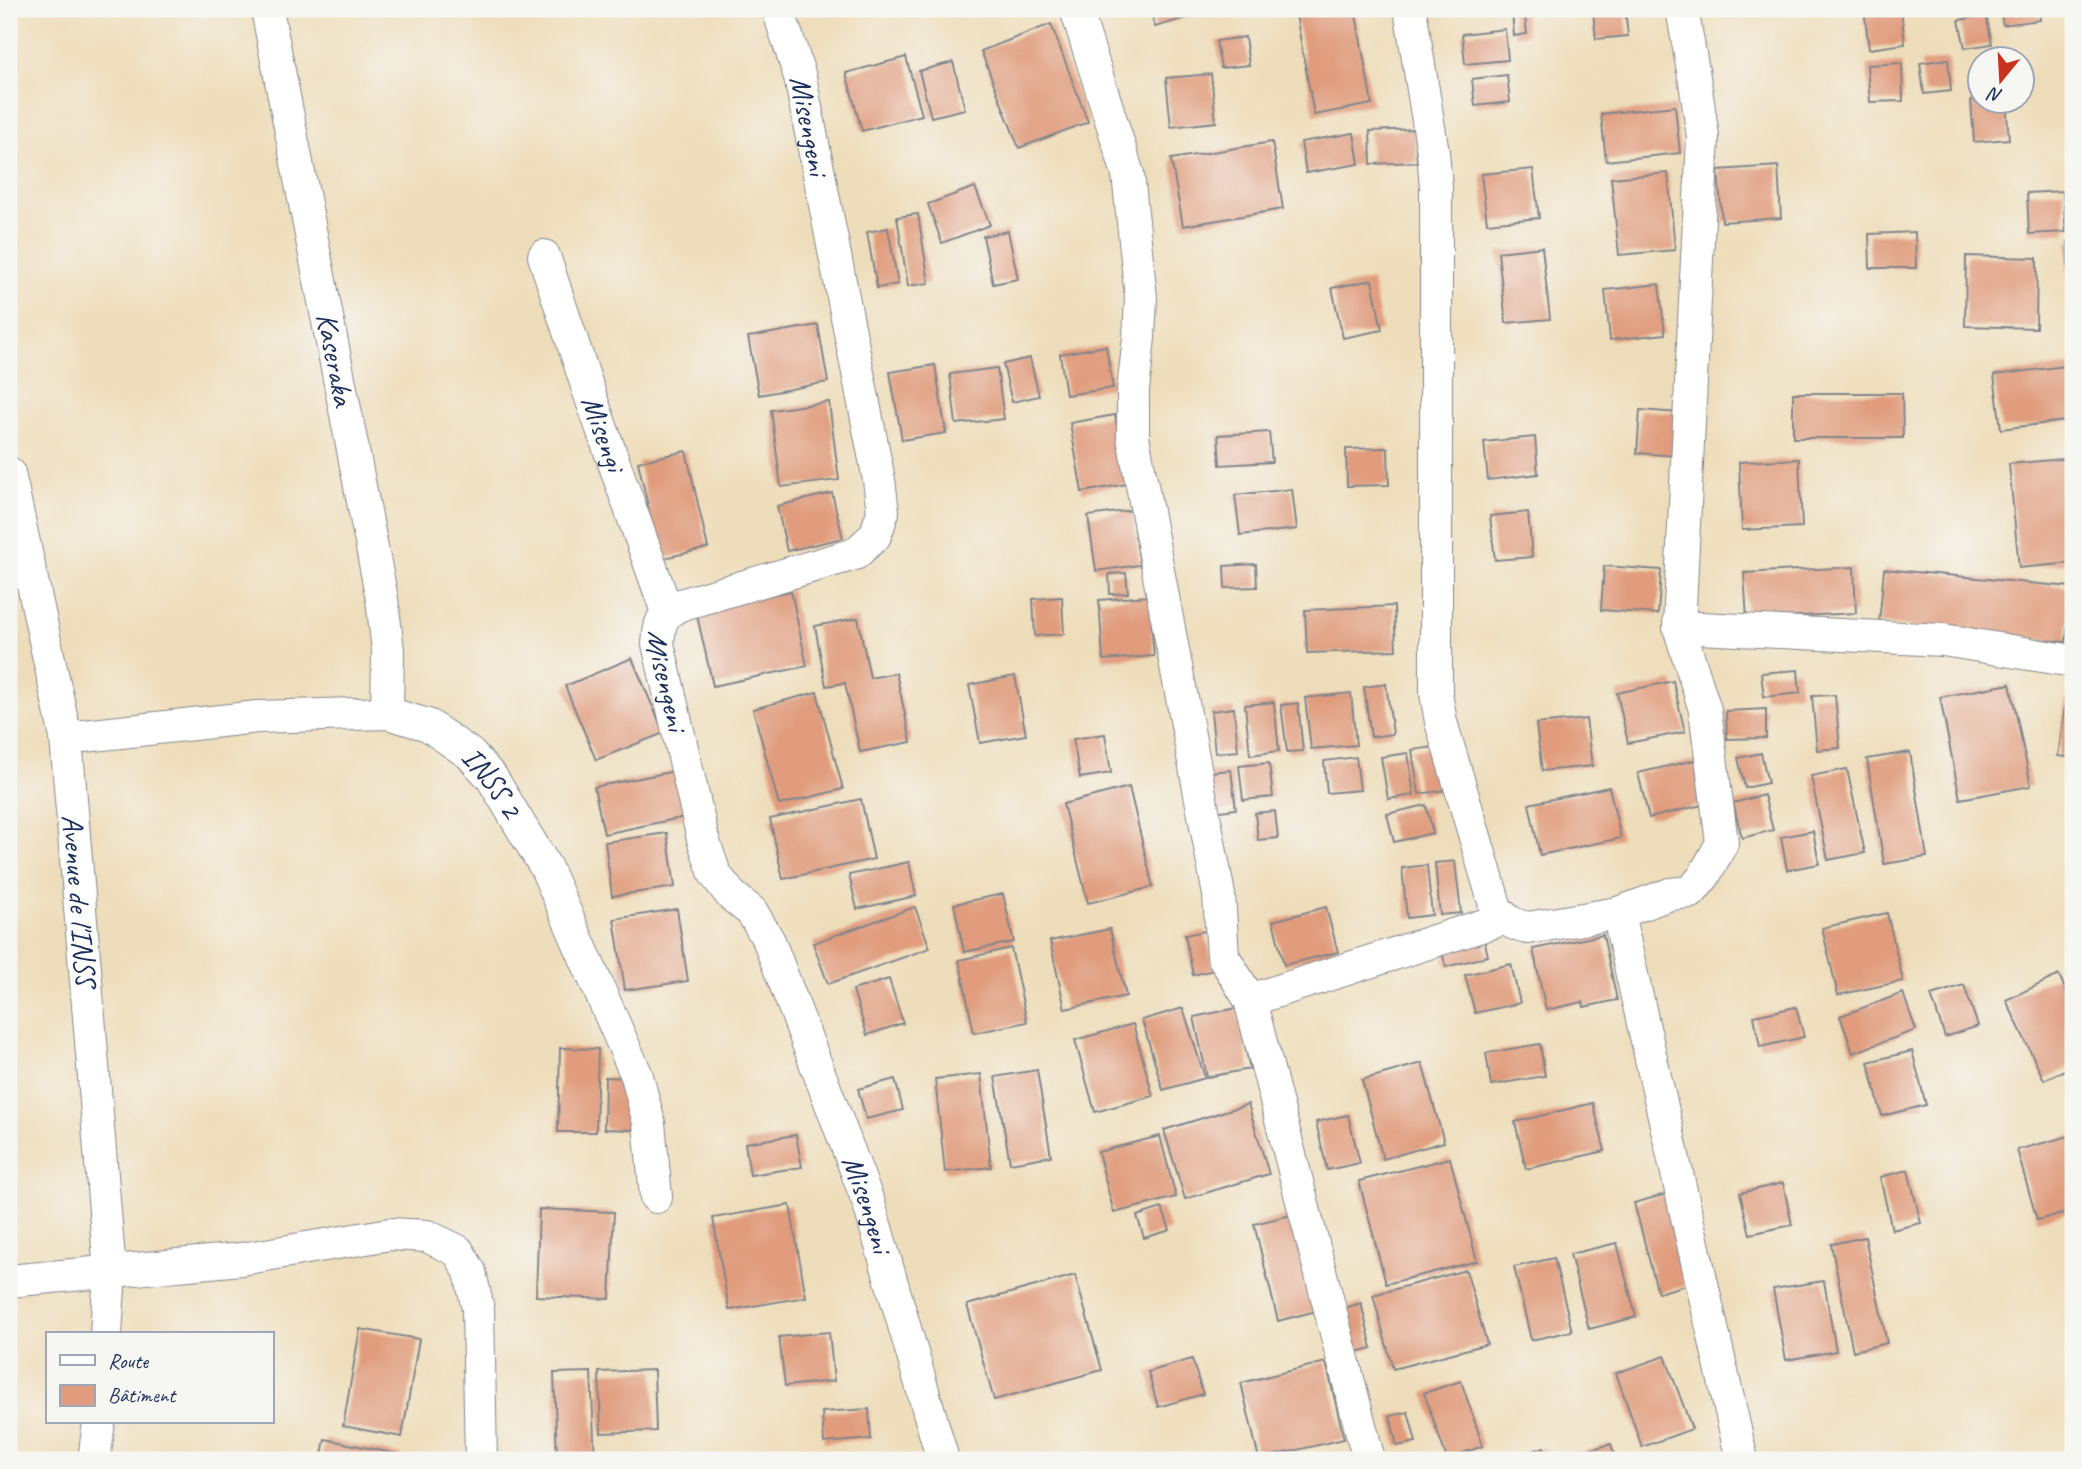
<svg xmlns="http://www.w3.org/2000/svg" width="2082" height="1469" font-family="Caveat,sans-serif">
<style>
.building{fill:#e09c7d}
.lines{fill:none;stroke-linecap:round;stroke-linejoin:round}
.street-casing{stroke:#84868c;stroke-width:34}
.street{stroke:#fff;stroke-width:32}
.labels{text-anchor:middle;dominant-baseline:central;stroke-width:7;stroke-linejoin:round;paint-order:stroke}
.street-label{font-size:30px;fill:#1b2f5e;stroke:#f6f6f2}
</style>
<rect width="100%" height="100%" fill="#f6f6f2"/>
<filter id="ink" filterUnits="userSpaceOnUse"><feTurbulence type="fractalNoise" baseFrequency=".0143" numOctaves="2"/><feDisplacementMap in="SourceGraphic" scale="14" xChannelSelector="R" yChannelSelector="G"/><feConvolveMatrix kernelMatrix="1 2 1 2 8 2 1 2 1" color-interpolation-filters="sRGB"/></filter>
<filter id="wash" filterUnits="userSpaceOnUse"><feTurbulence type="fractalNoise" baseFrequency=".00686" numOctaves="4" result="noise"/><feDisplacementMap in="SourceGraphic" scale="28" xChannelSelector="R" yChannelSelector="G"/><feGaussianBlur stdDeviation="1.57" result="paint"/><feColorMatrix in="noise" values="0 0 0 0 0 0 0 0 0 0 0 0 0 0 0 0 0 1.4 0 .05"/><feComposite in="paint" operator="in"/></filter>
<g filter="url(#wash)">
<rect width="100%" height="100%" fill="#eeddba"/>
<g id="blocks">
<!-- building -->
<g class="building">
<polygon points="1150,9 1197,9 1199,14 1155,27"/>
<polygon points="1295,9 1355,9 1372,104 1314,115"/>
<polygon points="1524,9 1527,34 1514,36 1512,11"/>
<polygon points="1625,9 1628,36 1596,39 1593,12"/>
<polygon points="1864,9 1901,9 1905,44 1869,49"/>
<polygon points="2000,9 2039,9 2040,20 2003,25"/>
<polygon points="1986,15 1992,44 1965,48 1959,20"/>
<polygon points="1051,24 1088,122 1019,148 981,51"/>
<polygon points="1505,29 1508,60 1465,64 1462,34"/>
<polygon points="1245,37 1249,65 1221,68 1216,41"/>
<polygon points="906,57 922,115 862,131 846,73"/>
<polygon points="1948,59 1951,91 1924,94 1920,63"/>
<polygon points="953,62 965,109 931,117 919,71"/>
<polygon points="1902,63 1903,101 1870,102 1867,65"/>
<polygon points="1211,74 1216,122 1171,127 1166,78"/>
<polygon points="1507,75 1510,102 1475,106 1472,79"/>
<polygon points="1980,99 1980,102 2006,102 2009,139 1974,142 1971,100"/>
<polygon points="1675,106 1680,153 1606,161 1601,114"/>
<polygon points="1415,129 1417,162 1371,164 1370,131"/>
<polygon points="1354,133 1359,164 1306,173 1301,142"/>
<polygon points="1272,142 1283,209 1183,226 1171,159"/>
<polygon points="1778,166 1781,218 1722,222 1718,170"/>
<polygon points="1533,169 1539,218 1487,223 1481,174"/>
<polygon points="1668,173 1675,250 1619,255 1611,178"/>
<polygon points="975,187 990,225 942,243 928,204"/>
<polygon points="2073,189 2073,224 2072,224 2067,190"/>
<polygon points="2063,191 2066,232 2029,234 2027,193"/>
<polygon points="918,214 929,283 908,286 897,217"/>
<polygon points="888,228 898,284 877,288 867,232"/>
<polygon points="1008,231 1018,279 993,284 983,236"/>
<polygon points="1915,232 1916,268 1870,268 1869,234"/>
<rect x="2068" y="242" width="5" height="46"/>
<polygon points="1542,247 1550,319 1506,323 1498,252"/>
<polygon points="1966,256 2037,258 2036,328 1965,326"/>
<polygon points="1372,280 1382,330 1343,338 1332,288"/>
<polygon points="1659,284 1665,334 1610,340 1605,290"/>
<polygon points="818,325 828,382 759,395 748,337"/>
<polygon points="1106,346 1113,388 1066,395 1060,354"/>
<polygon points="1030,358 1039,396 1012,402 1003,364"/>
<polygon points="935,365 946,433 902,440 890,372"/>
<polygon points="2073,365 2073,420 2001,429 1994,375"/>
<polygon points="997,368 1004,419 956,424 950,374"/>
<polygon points="1793,393 1902,393 1903,438 1793,438"/>
<polygon points="829,402 839,480 781,487 771,410"/>
<polygon points="1640,410 1679,413 1676,456 1637,453"/>
<polygon points="1115,415 1127,484 1082,492 1070,423"/>
<polygon points="1269,432 1272,462 1220,465 1218,435"/>
<polygon points="1535,437 1538,474 1488,480 1484,442"/>
<polygon points="1388,448 1389,485 1347,486 1346,449"/>
<polygon points="686,451 708,548 660,559 638,462"/>
<polygon points="2073,458 2073,563 2019,568 2009,464"/>
<polygon points="1799,459 1802,527 1742,530 1739,462"/>
<polygon points="1292,489 1297,529 1240,535 1235,495"/>
<polygon points="832,493 843,538 787,551 777,506"/>
<polygon points="1132,510 1140,565 1096,571 1088,516"/>
<polygon points="1528,512 1532,557 1495,560 1490,516"/>
<polygon points="1256,564 1257,587 1225,588 1224,566"/>
<polygon points="1604,566 1661,570 1658,614 1601,610"/>
<polygon points="1854,567 1856,613 1747,619 1744,573"/>
<polygon points="1884,569 2071,587 2066,642 1879,624"/>
<polygon points="1126,573 1128,593 1110,594 1109,574"/>
<polygon points="791,591 807,666 713,686 696,611"/>
<polygon points="1149,596 1154,656 1103,660 1099,600"/>
<polygon points="1062,597 1064,634 1035,636 1033,599"/>
<polygon points="1394,606 1396,650 1307,653 1305,610"/>
<polygon points="858,618 870,678 896,673 911,742 860,752 845,683 826,686 815,626"/>
<polygon points="632,658 664,733 596,760 565,686"/>
<polygon points="1798,670 1800,693 1764,697 1761,673"/>
<polygon points="1015,676 1026,735 980,743 969,685"/>
<polygon points="1673,681 1685,732 1628,743 1617,693"/>
<polygon points="1386,684 1393,734 1371,737 1364,687"/>
<polygon points="2010,684 2031,786 1960,799 1940,697"/>
<polygon points="817,692 843,789 779,805 753,709"/>
<polygon points="1351,693 1356,745 1311,749 1305,698"/>
<polygon points="1835,695 1840,748 1817,750 1812,696"/>
<polygon points="2066,699 2073,700 2073,758 2058,756"/>
<polygon points="1274,702 1279,751 1250,755 1245,705"/>
<polygon points="1298,703 1303,751 1287,752 1281,705"/>
<polygon points="1234,708 1238,751 1215,753 1211,711"/>
<polygon points="1766,709 1766,738 1727,739 1726,711"/>
<polygon points="1586,719 1592,766 1542,771 1536,724"/>
<polygon points="1105,734 1111,773 1080,778 1073,739"/>
<polygon points="1441,746 1448,790 1419,794 1412,750"/>
<polygon points="1910,752 1927,857 1884,864 1867,759"/>
<polygon points="1408,753 1414,795 1388,799 1381,757"/>
<polygon points="1761,753 1768,783 1745,788 1738,758"/>
<polygon points="1356,757 1360,790 1327,793 1324,761"/>
<polygon points="1695,760 1706,804 1649,818 1638,773"/>
<polygon points="1269,763 1273,797 1243,800 1239,766"/>
<polygon points="1847,769 1865,853 1828,860 1811,776"/>
<polygon points="1231,770 1236,809 1213,812 1209,772"/>
<polygon points="675,771 685,817 604,834 594,787"/>
<polygon points="1129,787 1153,887 1088,903 1063,804"/>
<polygon points="1609,787 1621,838 1540,855 1529,804"/>
<polygon points="1764,795 1773,830 1742,838 1733,803"/>
<polygon points="861,799 874,859 783,879 770,819"/>
<polygon points="1426,805 1433,833 1394,842 1387,814"/>
<polygon points="1275,811 1278,838 1258,840 1255,813"/>
<polygon points="1813,831 1819,864 1787,870 1781,837"/>
<polygon points="667,833 675,887 612,896 605,842"/>
<polygon points="1455,861 1461,913 1440,915 1435,863"/>
<polygon points="909,862 916,896 857,909 849,875"/>
<polygon points="1427,865 1432,915 1407,918 1402,868"/>
<polygon points="1003,894 1014,942 964,952 954,904"/>
<polygon points="915,907 930,948 828,984 813,943"/>
<polygon points="1326,907 1338,952 1284,965 1273,921"/>
<polygon points="677,909 688,981 625,990 614,919"/>
<polygon points="1887,913 1903,981 1838,995 1822,928"/>
<polygon points="1110,929 1126,996 1065,1009 1050,941"/>
<polygon points="1205,931 1214,970 1193,975 1185,935"/>
<polygon points="1483,934 1488,956 1446,967 1440,945"/>
<polygon points="1603,935 1617,1000 1584,1007 1583,1002 1546,1010 1533,949"/>
<polygon points="1011,948 1027,1022 974,1033 959,960"/>
<polygon points="1511,964 1520,1003 1475,1013 1465,975"/>
<polygon points="2059,975 2073,1007 2073,1066 2044,1080 2006,1000"/>
<polygon points="889,979 903,1023 867,1035 853,990"/>
<polygon points="1964,985 1978,1026 1945,1037 1931,995"/>
<polygon points="1903,993 1916,1030 1853,1053 1840,1016"/>
<polygon points="1796,1007 1804,1037 1760,1047 1754,1016"/>
<polygon points="1183,1008 1205,1078 1163,1090 1142,1020"/>
<polygon points="1237,1008 1250,1069 1207,1077 1194,1017"/>
<polygon points="1133,1024 1153,1096 1095,1112 1075,1040"/>
<polygon points="1540,1044 1545,1076 1491,1085 1486,1053"/>
<polygon points="560,1048 598,1049 596,1132 558,1132"/>
<polygon points="1912,1051 1926,1105 1882,1116 1868,1062"/>
<polygon points="1422,1063 1444,1142 1383,1159 1362,1080"/>
<polygon points="1037,1070 1051,1156 1010,1163 995,1077"/>
<polygon points="981,1074 991,1167 945,1172 935,1079"/>
<polygon points="605,1077 634,1078 633,1130 604,1129"/>
<polygon points="895,1079 903,1110 866,1119 858,1089"/>
<polygon points="1593,1103 1605,1151 1526,1169 1515,1122"/>
<polygon points="1248,1104 1269,1174 1185,1199 1164,1130"/>
<polygon points="1348,1115 1360,1163 1327,1170 1316,1122"/>
<polygon points="796,1135 802,1167 750,1175 745,1143"/>
<polygon points="2073,1135 2073,1211 2037,1220 2017,1150"/>
<polygon points="1160,1136 1176,1197 1114,1213 1098,1152"/>
<polygon points="1450,1158 1477,1261 1386,1284 1359,1181"/>
<polygon points="1908,1170 1921,1223 1892,1230 1880,1177"/>
<polygon points="1783,1183 1792,1225 1750,1234 1740,1193"/>
<polygon points="1666,1194 1690,1284 1658,1293 1634,1203"/>
<polygon points="790,1205 806,1297 729,1310 713,1218"/>
<polygon points="1162,1208 1170,1230 1144,1238 1137,1216"/>
<polygon points="539,1209 614,1212 610,1299 536,1296"/>
<polygon points="1300,1213 1324,1309 1278,1321 1254,1224"/>
<polygon points="1865,1237 1887,1343 1853,1351 1831,1244"/>
<polygon points="1617,1243 1636,1317 1589,1329 1570,1254"/>
<polygon points="1554,1258 1572,1331 1531,1340 1514,1267"/>
<polygon points="1466,1270 1487,1344 1393,1369 1373,1295"/>
<polygon points="1075,1275 1102,1370 994,1400 967,1305"/>
<polygon points="1824,1281 1836,1351 1786,1360 1773,1289"/>
<polygon points="1361,1303 1372,1348 1349,1354 1338,1310"/>
<polygon points="360,1329 419,1339 402,1437 343,1426"/>
<polygon points="829,1332 834,1381 785,1386 779,1337"/>
<polygon points="1665,1356 1692,1429 1642,1447 1616,1373"/>
<polygon points="1192,1359 1203,1394 1158,1407 1148,1372"/>
<polygon points="1326,1362 1344,1439 1259,1459 1241,1383"/>
<polygon points="654,1370 656,1431 601,1433 599,1372"/>
<polygon points="591,1372 595,1460 557,1460 554,1373"/>
<polygon points="1461,1381 1483,1446 1447,1459 1424,1393"/>
<polygon points="869,1409 871,1439 824,1443 822,1412"/>
<polygon points="1408,1412 1416,1442 1397,1446 1390,1416"/>
<polygon points="325,1439 402,1455 400,1460 321,1460"/>
<polygon points="1611,1444 1616,1460 1576,1460 1574,1454"/>
<polygon points="1544,1447 1549,1460 1506,1460"/>
</g>
</g>
</g>
<g filter="url(#ink)">
<use href="#blocks" fill-opacity="0" stroke="#84868c" stroke-width="2"/>
<g class="lines">
<!-- street casing -->
<g class="street-casing">
<g id="street">
<path id="s1" d="M 267,9 L 382,599 L 388,651 L 387,713"/>
<path id="s2" d="M 778,9 L 800,77 L 879,480 L 883,512 L 875,536 L 855,554 L 680,605 C 660,615 660,623 658,644 L 703,839 L 715,874 L 731,895 L 752,912 L 769,941 L 869,1204 L 943,1460"/>
<polyline points="1076,9 1128,174 1141,298 1139,338 1133,390 1133,437 1219,895 1223,956 1250,1000 1369,1460"/>
<path d="M 1410,9 L 1433,152 L 1436,187 L 1436,693 L 1441,722 L 1496,908 C 1505,920 1513,925 1528,928 L 1618,913"/>
<polyline points="1682,9 1695,82 1703,137 1679,627 1705,710 1722,843 1704,876 1691,892 1670,894 1618,913 1742,1460"/>
<path id="s3" d="M 544,256 L 591,398 L 667,612"/>
<path id="s4" d="M 9,473 L 66,738 L 110,1272 L 106,1334"/>
<polyline points="1679,627 1943,640 2073,661"/>
<path id="s5" d="M 66,738 L 257,717 L 387,713 L 428,725 L 470,754 L 492,778 L 546,868 L 637,1076 L 649,1123 L 656,1197"/>
<polyline points="1250,1000 1503,919"/>
<polyline points="9,1281 241,1259 390,1234 427,1236 458,1251 470,1272 478,1309 481,1460"/>
<polyline points="94,1460 99,1422"/>
</g>
</g>
<!-- street -->
<use href="#street" class="street"/>
</g>
</g>
<g class="labels">
<!-- street labels -->
<g class="street-label">
<text stroke="none"><textPath href="#s2" startOffset="121">Misengeni</textPath></text>
<text stroke="none"><textPath href="#s1" startOffset="357">Kaseraka</textPath></text>
<text stroke="none"><textPath href="#s3" startOffset="187">Misengi</textPath></text>
<text stroke="none"><textPath href="#s2" startOffset="835">Misengeni</textPath></text>
<text stroke="none"><textPath href="#s5" startOffset="452">INSS 2</textPath></text>
<text stroke="none"><textPath href="#s4" startOffset="434">Avenue de l'INSS</textPath></text>
<text stroke="none"><textPath href="#s2" startOffset="1402">Misengeni</textPath></text>
</g>
</g>
<!-- margin -->
<rect width="2082" height="1469" fill="none" stroke="#f6f6f2" stroke-width="35"/>
<!-- legend -->
<rect x="46" y="1332" width="228" height="91" fill="#f6f6f2" stroke="#9ea6b7" stroke-width="2"/>
<rect x="60" y="1355" width="35" height="10" fill="#ffffff" stroke="#9ea6b7" stroke-width="2"/>
<text x="108" y="1368" font-size="21" fill="#1b2f5e">Route</text>
<rect x="60" y="1385" width="35" height="21" fill="#e09c7d" stroke="#9ea6b7" stroke-width="2"/>
<text x="108" y="1402" font-size="21" fill="#1b2f5e">Bâtiment</text>
<!-- north arrow -->
<g transform="translate(2001 80) rotate(198)"><circle r="33" fill="#f6f6f2" stroke="#9ea6b7" stroke-width="2"/>
<path d="M0-5L12 26L0 18L-12 26Z" fill="#c8321e"/>
<text y="-10" font-size="19" font-weight="bold" text-anchor="middle" fill="#1b2f5e">N</text>
</g>
</svg>
